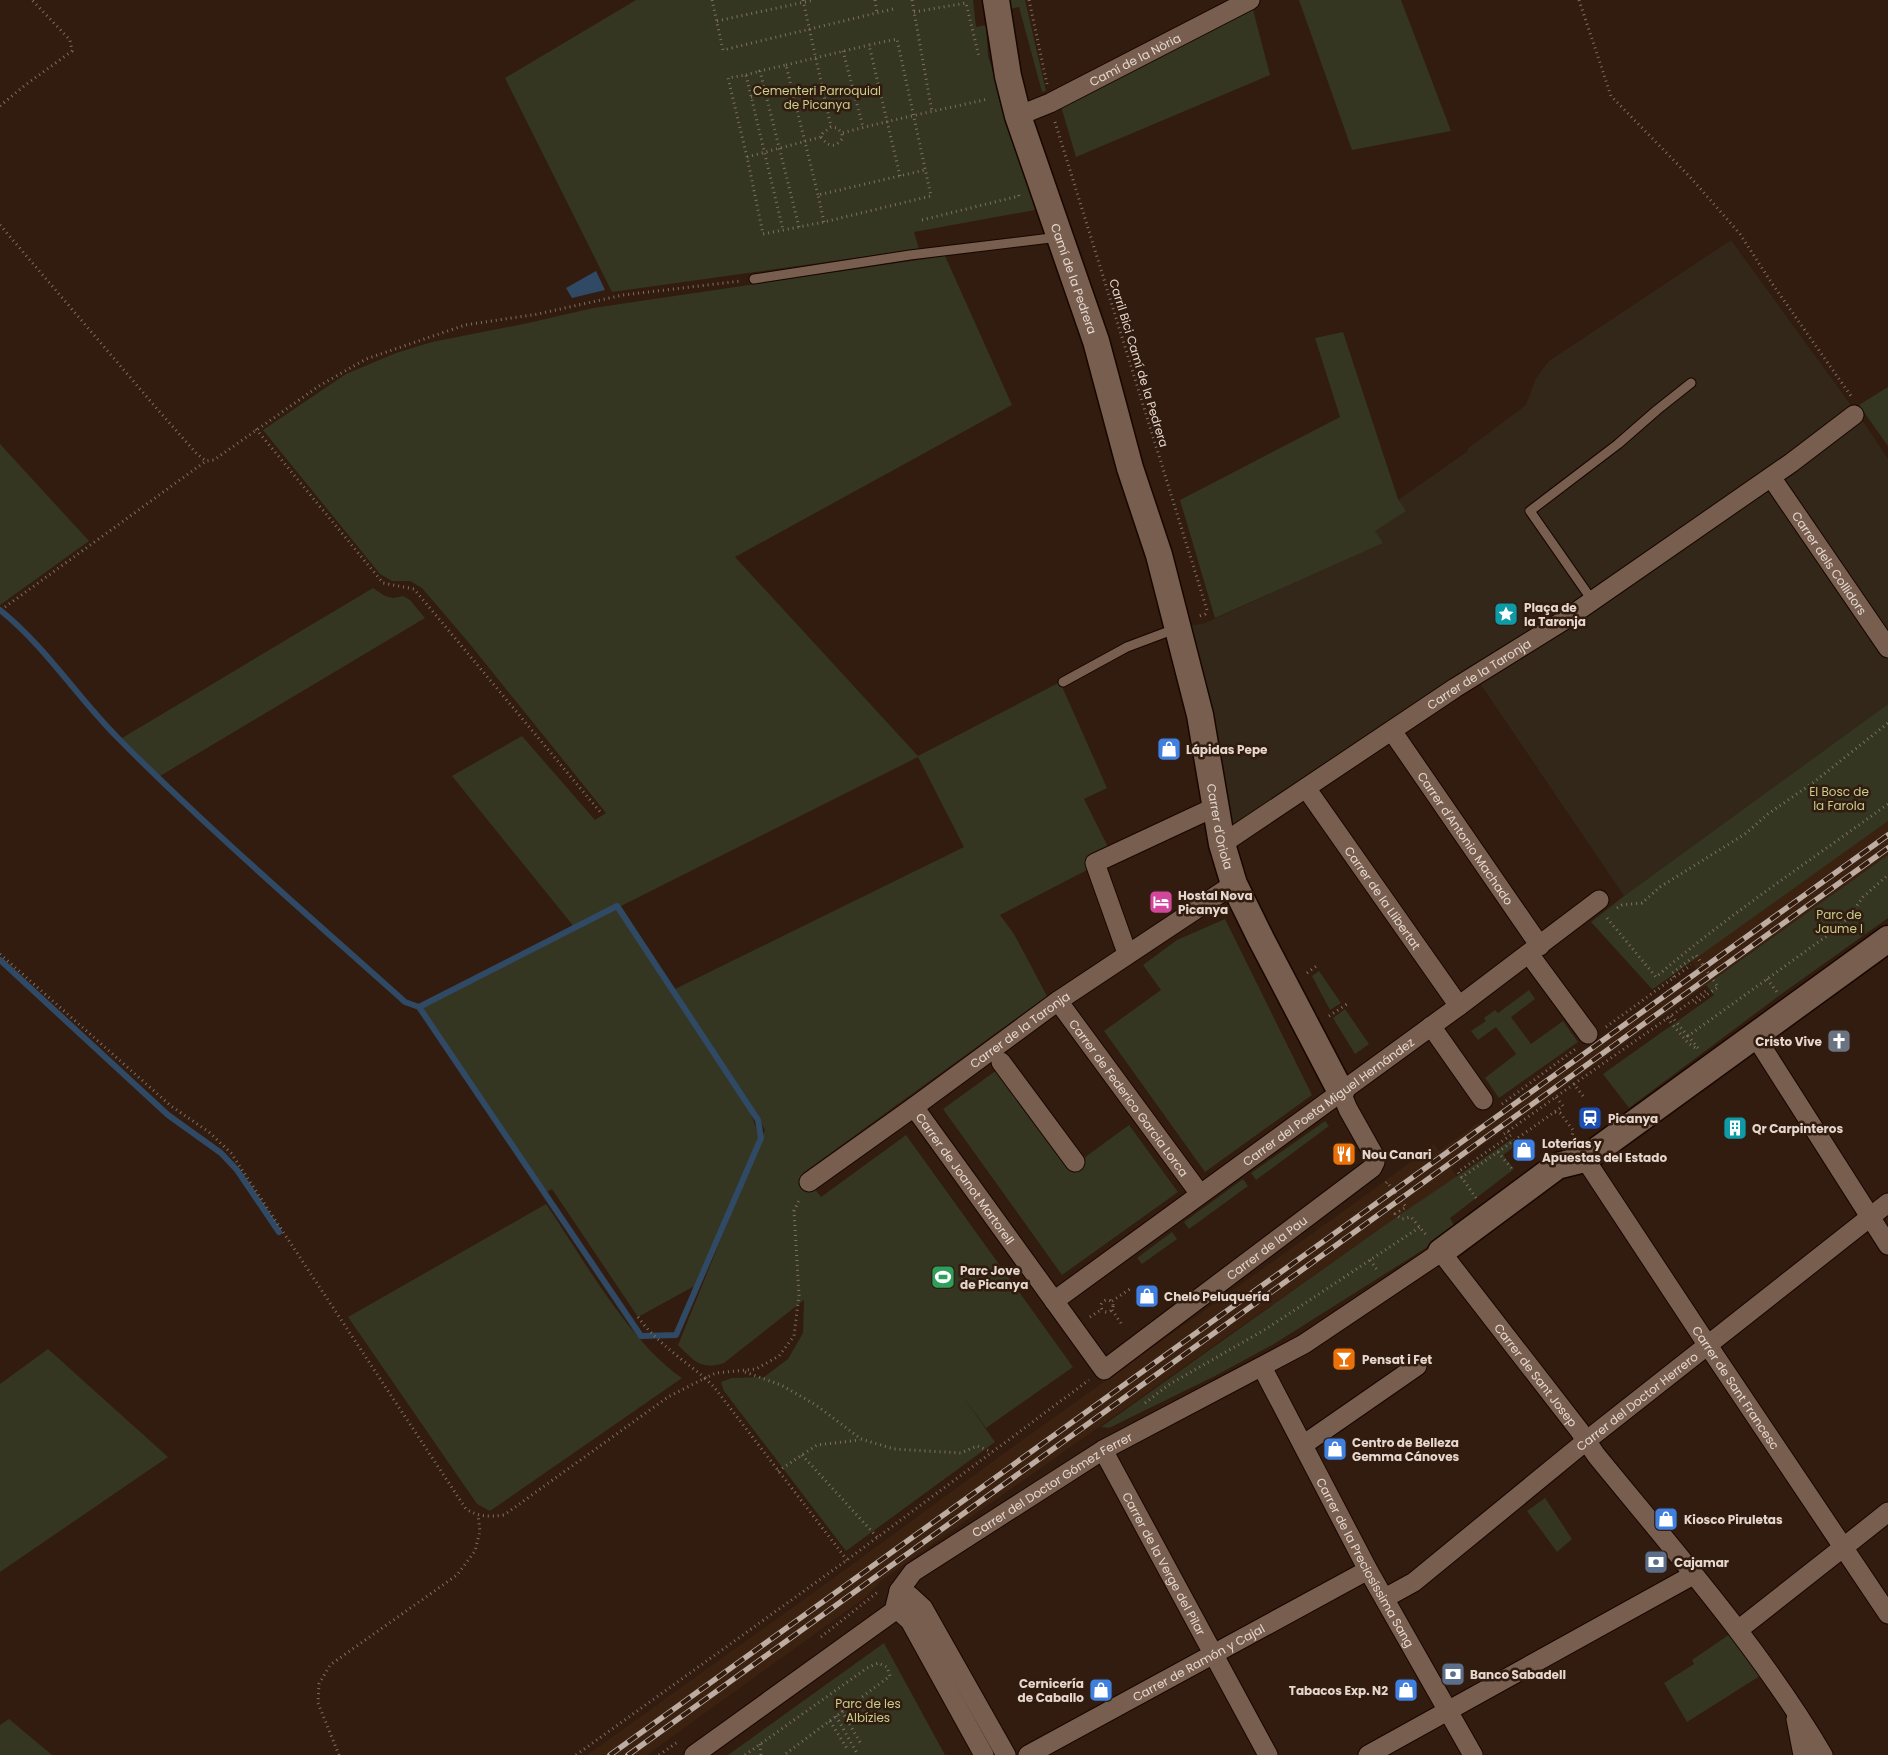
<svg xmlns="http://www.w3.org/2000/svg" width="1888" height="1755" font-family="Poppins,sans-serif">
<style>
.built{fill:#3b210f}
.industrial{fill:#322718}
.green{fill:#343622;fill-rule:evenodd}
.water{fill:#304964}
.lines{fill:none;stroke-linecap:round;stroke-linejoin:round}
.stream{stroke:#304964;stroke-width:6}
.lane-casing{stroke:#180600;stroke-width:11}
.street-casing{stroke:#180600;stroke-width:21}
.secondary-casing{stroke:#180600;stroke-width:29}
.path{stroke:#826f64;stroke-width:3;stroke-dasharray:1 4;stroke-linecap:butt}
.lane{stroke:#775e4f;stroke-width:9}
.street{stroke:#775e4f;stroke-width:19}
.secondary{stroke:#775e4f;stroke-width:26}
.rail-casing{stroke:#bdaca2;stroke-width:5.5}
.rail{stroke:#311c0f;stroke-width:4;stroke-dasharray:11;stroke-linecap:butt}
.labels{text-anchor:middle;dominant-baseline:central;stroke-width:5;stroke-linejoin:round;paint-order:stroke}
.street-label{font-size:12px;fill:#e6d7ce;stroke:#311c0f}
.park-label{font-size:12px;fill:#c6ce8e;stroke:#311c0f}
.poi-label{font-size:12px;font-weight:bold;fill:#e6d7ce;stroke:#311c0f;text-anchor:start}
</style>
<rect width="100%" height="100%" fill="#311c0f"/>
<!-- built -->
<polygon class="built" points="1888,821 1888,855 1451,1168 1457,1177 1395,1218 882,1580 866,1597 647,1755 587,1755 824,1585 1003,1454 1370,1192 1434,1144 1439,1151 1478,1123 1481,1126 1696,969 1691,961"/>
<!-- industrial -->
<polygon class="industrial" points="1731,240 1869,430 1888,459 1888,704 1624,896 1475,676 1222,844 1177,628 1205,623 1382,543 1375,531 1398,500 1468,451 1467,449 1526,405 1536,378 1549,361"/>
<!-- green -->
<g class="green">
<polygon points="636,0 973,0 976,27 986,25 988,56 1035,210 914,232 919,249 612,292 505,78"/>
<polygon points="1004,0 1025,0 1046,91 1042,92 1019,7 1005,10"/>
<polygon points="1299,0 1401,0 1451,131 1352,150"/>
<polygon points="1252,6 1270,75 1076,157 1060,103"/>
<path d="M 945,256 L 1012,405 L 735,557 L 918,756 L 1060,682 L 1107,788 L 1084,799 L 1109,849 L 1090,858 L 1087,870 L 1000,915 L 1014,934 L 1047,996 L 803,1173 L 821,1197 L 906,1135 L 1073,1367 L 986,1428 L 962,1395 L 995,1442 L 846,1551 L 724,1391 L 721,1382 L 732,1378 L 764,1377 L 788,1359 L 803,1333 L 804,1300 L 724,1363 C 701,1371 693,1360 678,1345 L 765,1130 L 744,1093 L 759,1137 L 698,1284 L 638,1317 L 552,1189 L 547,1192 L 417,1007 L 575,928 L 452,776 L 522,736 L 595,820 L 606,813 L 469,643 L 422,588 L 410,581 L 392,581 L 380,574 L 263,430 L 346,374 L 396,353 L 432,342 L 528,323 L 593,308 ZM 918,757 L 964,847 L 675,989 L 621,906 Z"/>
<polygon points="1343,332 1398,499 1406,511 1375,531 1383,543 1215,618 1180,500 1340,417 1315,338"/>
<polygon points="1888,387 1888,446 1859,405"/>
<polygon points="0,444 89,541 0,605"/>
<polygon points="373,588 385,596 393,598 403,596 410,600 425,618 160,776 122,738"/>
<polygon points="1888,704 1888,821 1653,989 1651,988 1591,922 1624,896"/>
<polygon points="1888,855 1888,918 1776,998 1629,1108 1603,1074 1714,995 1706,985"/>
<polygon points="1225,919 1312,1095 1205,1172 1104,1031 1161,990 1143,965 1177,940"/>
<polygon points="1319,971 1341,1003 1330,1010 1312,976"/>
<polygon points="1529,990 1535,999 1511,1017 1531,1044 1563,1021 1578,1042 1499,1098 1485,1078 1516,1054 1496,1027 1478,1040 1471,1031 1486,1021 1484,1018 1495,1010 1498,1013"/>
<polygon points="1345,1009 1369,1044 1355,1054 1333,1018"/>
<polygon points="1001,1067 1073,1166 1129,1125 1178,1192 1062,1275 943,1109"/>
<polygon points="1325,1121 1329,1126 1256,1180 1251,1173"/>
<polygon points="1512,1139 1517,1145 1503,1155 1514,1169 1450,1218 1456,1229 1274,1344 1215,1376 1109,1428 1101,1427 1395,1218"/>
<polygon points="1243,1179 1248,1186 1189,1229 1184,1222"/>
<path d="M 546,1204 C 583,1258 629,1342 682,1378 L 490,1511 L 477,1504 L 348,1317 Z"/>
<polygon points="1172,1232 1177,1239 1142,1264 1137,1258"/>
<polygon points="48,1349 168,1457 0,1572 0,1384"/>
<polygon points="1545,1498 1572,1539 1557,1552 1527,1511"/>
<polygon points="1733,1632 1763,1674 1687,1722 1664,1683 1694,1664 1692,1660"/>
<polygon points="884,1643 945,1755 728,1755"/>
<polygon points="9,1719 52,1755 0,1755 0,1725"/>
</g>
<!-- water -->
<polygon class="water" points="596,271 605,290 572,298 566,288"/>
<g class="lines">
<!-- stream -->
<g class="stream">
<path d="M 0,610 C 46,647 77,697 118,738 C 209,830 308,915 405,1002 L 419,1007 L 617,906 L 758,1120 L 761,1138 L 676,1335 L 641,1336 L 419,1007"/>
<polyline points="0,960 168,1115 221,1153 237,1170 279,1232"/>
</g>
<!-- lane casing -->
<g class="lane-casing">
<g id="lane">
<polyline points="754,279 910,255 1059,237"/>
<polyline points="1592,600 1530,511 1618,444 1657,410 1691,383"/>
<polyline points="1063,682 1127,647 1175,629"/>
</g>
</g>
<!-- street casing -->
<g class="street-casing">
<g id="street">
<path id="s1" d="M 1018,116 L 1050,103 L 1250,0"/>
<path id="s2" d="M 1771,477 L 1888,648"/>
<path id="s3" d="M 1392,731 L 1540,946"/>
<path id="s4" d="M 1306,788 L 1459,1006"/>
<path id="s5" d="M 1222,844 L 1455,688 L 1566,619 L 1791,463 L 1854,415"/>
<polyline points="1127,953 1095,863 1215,807"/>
<polyline points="1529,954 1588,1034"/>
<path id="s6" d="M 1058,1001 L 1200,1194"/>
<polyline points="1431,1026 1483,1100"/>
<polyline points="1755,1036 1888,1245"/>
<polyline points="1001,1062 1075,1162"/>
<path id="s7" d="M 914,1107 L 1104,1370 L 1372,1168 L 1375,1162 L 1375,1157 L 1348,1109 L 1341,1092"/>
<path id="s8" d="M 1585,1159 L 1701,1335 L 1888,1614"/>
<path id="s9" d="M 809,1182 L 914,1107 L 1058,1001 L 1234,884"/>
<path id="s10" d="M 1054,1301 L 1459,1006 L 1599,900"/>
<path id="s11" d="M 1262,1367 L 1368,1570 L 1473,1755"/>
<polyline points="1303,1445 1417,1366"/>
<path id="s12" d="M 1103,1450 L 1268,1755"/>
<polyline points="1849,1543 1888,1512"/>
<polyline points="899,1591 910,1596 923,1608 1006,1755"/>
<path id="s13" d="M 1385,1598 L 1414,1582 L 1586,1441 L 1888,1203"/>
<polyline points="894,1611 899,1611 910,1621 984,1755"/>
<polyline points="1742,1627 1836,1553"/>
<polyline points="1796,1719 1803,1755"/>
<path id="s14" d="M 694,1755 L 894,1611 L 899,1591 L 913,1572 L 1103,1450 L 1304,1344 L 1441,1252 L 1579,1430 L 1596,1455 C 1675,1552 1759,1647 1823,1755"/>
<path id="s15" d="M 1028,1755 L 1368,1570"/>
<polyline points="1368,1755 1693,1575"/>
</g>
</g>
<!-- secondary casing -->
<g class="secondary-casing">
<g id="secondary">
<path id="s16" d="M 996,0 L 1008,76 L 1018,116 L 1096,341 L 1130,468 L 1159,555 L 1200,715 L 1222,844 L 1234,884 L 1261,939 L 1341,1092"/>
<polyline points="1441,1252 1557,1166 1585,1159 1888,939"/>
</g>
</g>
<!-- path -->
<g class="path">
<polyline points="712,0 723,50 893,9"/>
<polyline points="803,0 831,127"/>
<polyline points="875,0 877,13"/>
<polyline points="912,0 932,112"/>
<polyline points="1029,0 1047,84"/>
<polyline points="1579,0 1611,96 1690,177 1740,234 1771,282 1851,396"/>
<polyline points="914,12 966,3 979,57"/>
<polyline points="717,21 814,0"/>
<polyline points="843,51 863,127"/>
<polyline points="786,65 869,45"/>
<polyline points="746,75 760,71"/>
<polyline points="751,97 766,93"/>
<polyline points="0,106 24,86 72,51 70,40 32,0"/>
<polyline points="1055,122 1207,610 1205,614 1199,616"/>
<path d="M 821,137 C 828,146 834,149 842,139 L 842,133"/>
<polyline points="747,157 728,78 746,75 783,230"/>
<path d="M 900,176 L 869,45 L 897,39 L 931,196 L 824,222 L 763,234 L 747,157 L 821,137 L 823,133 L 831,127 L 837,128 L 842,133 C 890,120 940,110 988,99"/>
<polyline points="922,220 1019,196 1018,193"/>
<polyline points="824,222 818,195 925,170"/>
<polyline points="0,225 158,410 197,454 206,461 214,460 319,386 366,359 465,325 538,314 623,295 741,281"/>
<polyline points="799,227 760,71 786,65 818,195"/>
<polyline points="256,429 383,583 414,589 601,813"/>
<polyline points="5,607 206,461"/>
<polyline points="1617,908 1622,905 1642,903 1660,887 1745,834 1768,814 1814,782 1888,723"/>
<path d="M 1607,918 L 1656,977 C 1729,914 1810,861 1888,804"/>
<path d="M 0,954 L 171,1106 L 209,1132 L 231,1153 L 466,1509 C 479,1517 489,1517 504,1515 L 668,1397 L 705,1378 L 714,1387 L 847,1560"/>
<polyline points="1307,973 1319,964"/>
<polyline points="1674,977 1672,973 1696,955 1718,987 1695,1003 1693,1001"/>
<polyline points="1767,979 1777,992"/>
<polyline points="1329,1016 1347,1004"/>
<polyline points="1671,1016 1688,1036"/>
<polyline points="1667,1018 1688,1043 1697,1049"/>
<polyline points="1606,1027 1691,965"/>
<polyline points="1698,1048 1688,1036 1835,930 1849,917 1863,897 1888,875"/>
<polyline points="1583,1096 1574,1084 1706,991"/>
<polyline points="1502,1104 1577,1048"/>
<polyline points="1555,1112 1560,1113 1573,1130 1572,1138"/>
<polyline points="1504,1134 1574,1084"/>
<polyline points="1498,1152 1513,1170"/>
<polyline points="1461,1178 1563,1106 1556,1097"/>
<polyline points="1386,1183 1387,1182 1406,1207 1395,1214 1402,1219 1411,1217 1427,1236"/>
<polyline points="1476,1198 1458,1172 1511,1135 1508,1131"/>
<polyline points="1370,1260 1378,1271"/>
<circle cx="1107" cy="1306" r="6"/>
<polyline points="1112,1301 1130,1289"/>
<polyline points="1112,1310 1123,1326"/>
<path d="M 638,1317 C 655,1341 682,1359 705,1378 L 716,1373 L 756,1369 L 779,1356 L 794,1336 L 799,1295 L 794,1211 L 800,1198"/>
<polyline points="1090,1317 1102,1309"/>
<polyline points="745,1372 781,1385 816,1405 861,1439 894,1449 961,1453 977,1446 992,1452"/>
<polyline points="1145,1403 1170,1384 1266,1329 1420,1227"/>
<polyline points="802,1455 877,1537"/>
<polyline points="778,1471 817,1445 860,1440"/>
<polyline points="821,1637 879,1591"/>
<polyline points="842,1711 861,1744"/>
<polyline points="836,1716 858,1755"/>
<polyline points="830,1721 848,1750"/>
<polyline points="760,1744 761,1755"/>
<polyline points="339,1755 318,1703 319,1684 330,1665 457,1575 475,1551 480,1531 478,1515"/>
<polyline points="576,1755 847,1560 1089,1380"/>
<polyline points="659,1755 679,1741"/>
<polyline points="745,1755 867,1668 878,1663 887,1667 890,1676 784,1755"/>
</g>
<!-- lane -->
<use href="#lane" class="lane"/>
<!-- street -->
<use href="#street" class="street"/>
<!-- secondary -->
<use href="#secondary" class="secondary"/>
<!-- rail casing -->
<g class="rail-casing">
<g id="rail">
<polyline points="610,1755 1888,835"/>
<polyline points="628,1755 1888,848"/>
</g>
</g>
<!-- rail -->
<use href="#rail" class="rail"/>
</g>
<!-- icons -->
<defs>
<g id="sight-square" transform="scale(1.25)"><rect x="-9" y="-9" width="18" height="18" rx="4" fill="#0f9aa8" stroke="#311c0f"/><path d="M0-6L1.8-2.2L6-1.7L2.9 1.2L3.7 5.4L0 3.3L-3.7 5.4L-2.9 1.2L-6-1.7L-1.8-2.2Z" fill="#fff"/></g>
<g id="shop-square" transform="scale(1.25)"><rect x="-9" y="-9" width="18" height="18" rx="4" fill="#3f7fe0" stroke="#311c0f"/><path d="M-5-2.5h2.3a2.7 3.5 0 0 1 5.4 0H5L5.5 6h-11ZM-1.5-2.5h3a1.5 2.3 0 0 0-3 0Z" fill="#fff"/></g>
<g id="hotel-square" transform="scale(1.25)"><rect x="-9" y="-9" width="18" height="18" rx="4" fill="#d1479c" stroke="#311c0f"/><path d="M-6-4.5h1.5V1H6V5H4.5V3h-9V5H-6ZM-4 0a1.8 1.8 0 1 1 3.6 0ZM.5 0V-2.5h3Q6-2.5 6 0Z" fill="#fff"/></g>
<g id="church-square" transform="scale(1.25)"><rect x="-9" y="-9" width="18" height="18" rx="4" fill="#6b7280" stroke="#311c0f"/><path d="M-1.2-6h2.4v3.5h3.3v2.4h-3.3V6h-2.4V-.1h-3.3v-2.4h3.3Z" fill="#fff"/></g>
<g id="station-square" transform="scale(1.25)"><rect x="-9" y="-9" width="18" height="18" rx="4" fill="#1a4fb4" stroke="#311c0f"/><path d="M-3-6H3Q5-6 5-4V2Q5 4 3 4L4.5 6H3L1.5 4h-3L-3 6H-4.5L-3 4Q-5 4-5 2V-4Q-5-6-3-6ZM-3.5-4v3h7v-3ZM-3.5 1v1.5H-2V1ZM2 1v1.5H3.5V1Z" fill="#fff"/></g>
<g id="building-square" transform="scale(1.25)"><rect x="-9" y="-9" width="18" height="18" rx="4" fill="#0f9aa8" stroke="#311c0f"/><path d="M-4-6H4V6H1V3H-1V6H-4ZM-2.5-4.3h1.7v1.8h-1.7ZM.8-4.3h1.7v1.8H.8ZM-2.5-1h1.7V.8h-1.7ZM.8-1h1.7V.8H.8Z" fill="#fff"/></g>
<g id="restaurant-square" transform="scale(1.25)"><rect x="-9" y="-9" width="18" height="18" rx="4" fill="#e8710a" stroke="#311c0f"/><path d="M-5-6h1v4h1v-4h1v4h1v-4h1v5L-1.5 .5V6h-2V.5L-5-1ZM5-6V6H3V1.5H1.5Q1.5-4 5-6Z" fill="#fff"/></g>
<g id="stadium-square" transform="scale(1.25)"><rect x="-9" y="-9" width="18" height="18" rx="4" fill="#2e9e5b" stroke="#311c0f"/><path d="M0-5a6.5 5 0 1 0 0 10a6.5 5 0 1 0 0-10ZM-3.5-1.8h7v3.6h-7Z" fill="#fff"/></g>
<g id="bar-square" transform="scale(1.25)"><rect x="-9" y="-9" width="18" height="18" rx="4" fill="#e8710a" stroke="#311c0f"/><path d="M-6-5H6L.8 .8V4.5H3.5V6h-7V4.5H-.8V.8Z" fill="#fff"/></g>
<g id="bank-square" transform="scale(1.25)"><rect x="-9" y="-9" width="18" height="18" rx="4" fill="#5c6f8a" stroke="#311c0f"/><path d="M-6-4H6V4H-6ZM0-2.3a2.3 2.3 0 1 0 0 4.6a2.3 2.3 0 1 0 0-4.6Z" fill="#fff"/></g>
</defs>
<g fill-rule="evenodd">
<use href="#sight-square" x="1506" y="614"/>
<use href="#shop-square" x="1169" y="749"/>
<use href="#hotel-square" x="1161" y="902"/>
<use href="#church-square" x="1839" y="1041"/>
<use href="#station-square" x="1590" y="1118"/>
<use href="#building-square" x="1735" y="1128"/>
<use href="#shop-square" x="1524" y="1150"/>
<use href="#restaurant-square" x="1344" y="1154"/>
<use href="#stadium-square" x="943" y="1277"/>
<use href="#shop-square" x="1147" y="1296"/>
<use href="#bar-square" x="1344" y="1359"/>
<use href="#shop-square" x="1335" y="1449"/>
<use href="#shop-square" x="1666" y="1519"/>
<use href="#bank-square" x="1656" y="1562"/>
<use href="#bank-square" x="1453" y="1674"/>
<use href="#shop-square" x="1101" y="1690"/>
<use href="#shop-square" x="1406" y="1690"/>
</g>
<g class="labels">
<!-- street labels -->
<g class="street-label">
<text stroke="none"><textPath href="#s1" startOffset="130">Camí de la Nòria</textPath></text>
<text stroke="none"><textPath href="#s16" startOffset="290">Camí de la Pedrera</textPath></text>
<text transform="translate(1139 363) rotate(73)">Carril Bici Camí de la Pedrera</text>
<text stroke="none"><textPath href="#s2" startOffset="104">Carrer dels Collidors</textPath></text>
<text stroke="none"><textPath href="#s5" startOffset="308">Carrer de la Taronja</textPath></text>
<text stroke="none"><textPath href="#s16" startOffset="858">Carrer d'Oriola</textPath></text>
<text stroke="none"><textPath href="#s3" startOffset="130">Carrer d'Antonio Machado</textPath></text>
<text stroke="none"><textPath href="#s4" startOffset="134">Carrer de la Llibertat</textPath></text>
<text stroke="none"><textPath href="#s9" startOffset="260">Carrer de la Taronja</textPath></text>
<text stroke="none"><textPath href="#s6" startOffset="120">Carrer de Federico Garcia Lorca</textPath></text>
<text stroke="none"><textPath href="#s10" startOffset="339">Carrer del Poeta Miguel Hernández</textPath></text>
<text stroke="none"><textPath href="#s7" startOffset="88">Carrer de Joanot Martorell</textPath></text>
<text stroke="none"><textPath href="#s7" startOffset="528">Carrer de la Pau</textPath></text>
<text stroke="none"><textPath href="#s14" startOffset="1064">Carrer de Sant Josep</textPath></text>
<text stroke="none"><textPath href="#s8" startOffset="274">Carrer de Sant Francesc</textPath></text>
<text stroke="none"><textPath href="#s13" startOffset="320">Carrer del Doctor Herrero</textPath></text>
<text stroke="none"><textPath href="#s14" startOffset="455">Carrer del Doctor Gómez Ferrer</textPath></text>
<text stroke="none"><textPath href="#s11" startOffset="221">Carrer de la Preciosíssima Sang</textPath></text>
<text stroke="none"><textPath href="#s12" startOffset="129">Carrer de la Verge del Pilar</textPath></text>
<text stroke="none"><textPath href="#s15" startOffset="194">Carrer de Ramón y Cajal</textPath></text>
</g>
<!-- park labels -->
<g class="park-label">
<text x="817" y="90">Cementeri Parroquial<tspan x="817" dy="14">de Picanya</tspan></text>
<text x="1839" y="791">El Bosc de<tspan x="1839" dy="14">la Farola</tspan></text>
<text x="1839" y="914">Parc de<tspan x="1839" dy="14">Jaume I</tspan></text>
<text x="868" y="1703">Parc de les<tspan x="868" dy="14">Albízies</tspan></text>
</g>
<!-- poi labels -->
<g class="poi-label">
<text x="1524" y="607">Plaça de<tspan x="1524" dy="14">la Taronja</tspan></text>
<text x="1186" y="749">Lápidas Pepe</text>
<text x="1178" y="895">Hostal Nova<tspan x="1178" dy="14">Picanya</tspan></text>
<text x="1822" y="1041" text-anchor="end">Cristo Vive</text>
<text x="1608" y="1118">Picanya</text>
<text x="1752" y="1128">Qr Carpinteros</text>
<text x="1542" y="1143">Loterías y<tspan x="1542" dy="14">Apuestas del Estado</tspan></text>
<text x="1362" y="1154">Nou Canari</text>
<text x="960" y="1270">Parc Jove<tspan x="960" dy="14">de Picanya</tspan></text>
<text x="1164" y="1296">Chelo Peluquería</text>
<text x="1362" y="1359">Pensat i Fet</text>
<text x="1352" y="1442">Centro de Belleza<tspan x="1352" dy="14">Gemma Cánoves</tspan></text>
<text x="1684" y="1519">Kiosco Piruletas</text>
<text x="1674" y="1562">Cajamar</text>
<text x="1470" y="1674">Banco Sabadell</text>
<text x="1084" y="1683" text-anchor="end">Cernicería<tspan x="1084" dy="14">de Caballo</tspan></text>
<text x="1388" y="1690" text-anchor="end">Tabacos Exp. N2</text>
</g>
</g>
</svg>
